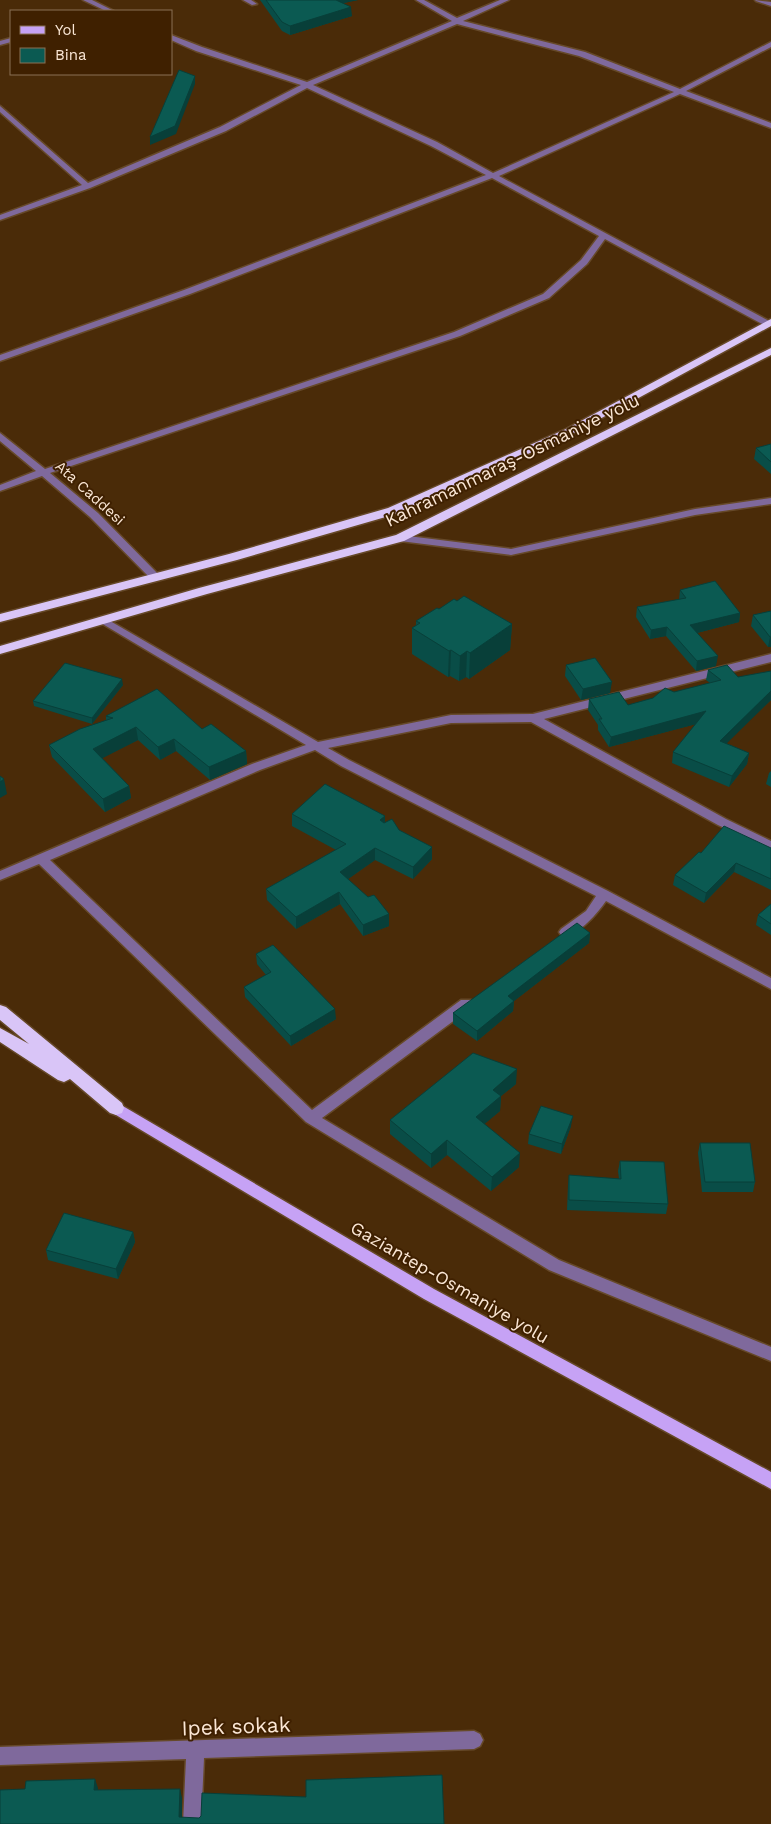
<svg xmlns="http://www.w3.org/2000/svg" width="771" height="1824" font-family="'Work Sans',sans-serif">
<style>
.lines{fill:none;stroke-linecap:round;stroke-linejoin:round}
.minor-casing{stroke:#664929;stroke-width:3}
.major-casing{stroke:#664929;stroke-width:3}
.highway-casing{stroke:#664929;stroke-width:3}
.minor{fill:#7f699c;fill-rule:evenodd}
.major{fill:#c6a2f5;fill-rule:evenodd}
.highway{fill:#d9c5f7;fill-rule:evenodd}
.wall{fill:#094d47}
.shaded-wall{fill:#083f39}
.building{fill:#0b5a52;stroke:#083f39}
.labels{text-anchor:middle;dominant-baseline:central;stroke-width:4;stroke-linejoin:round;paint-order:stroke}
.far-street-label{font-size:15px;fill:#fbe7d5;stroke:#3f2000}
.street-label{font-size:18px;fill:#fbe7d5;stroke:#3f2000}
.near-street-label{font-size:21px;fill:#fbe7d5;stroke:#3f2000}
</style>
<rect width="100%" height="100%" fill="#4a2b08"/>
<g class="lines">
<!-- minor casing -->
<g class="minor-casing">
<g id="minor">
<polygon points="83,0 92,0 114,11 106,11"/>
<polygon points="243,0 251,0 257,4 252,5"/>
<path d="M 416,0 L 424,0 L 457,18 L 500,0 L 509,0 L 463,21 L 585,52 L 680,89 L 771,42 L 771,47 L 686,91 L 771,123 L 771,128 L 680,94 L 499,176 L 771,322 L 771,326 L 766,326 L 605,239 L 587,264 L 549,298 L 460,336 L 50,473 L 98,513 L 160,576 L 161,578 L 156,581 L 152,580 L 90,517 L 42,476 L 0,491 L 0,485 L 36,471 L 0,441 L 0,433 L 45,469 L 454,332 L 543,294 L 581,260 L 599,236 L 492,178 L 190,294 L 0,361 L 0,355 L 184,290 L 486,175 L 431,146 L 307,88 L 226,131 L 90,188 L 0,220 L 0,215 L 82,185 L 0,112 L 0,106 L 88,183 L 220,127 L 301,85 L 196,51 L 171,40 L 171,35 L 202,47 L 307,82 L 452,21 ZM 457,24 L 579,56 L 674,92 L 493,173 L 437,142 L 313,85 Z"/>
<polygon points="755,0 771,2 771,6 756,1"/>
<polygon points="11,38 11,42 0,45 0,41"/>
<polygon points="771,498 771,504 695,515 511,555 400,541 395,538 400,535 511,549 695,509"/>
<path d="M 105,618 L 318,742 L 451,715 L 533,714 L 771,654 L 771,662 L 544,719 L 726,819 L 771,841 L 771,850 L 718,825 L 531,722 L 451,723 L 328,748 L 349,760 L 608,891 L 771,978 L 771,989 L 606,901 C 598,912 576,940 561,935 L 559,932 L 561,929 L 586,911 L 596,896 L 341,766 L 315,750 L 260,770 L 50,860 L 312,1110 L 461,1000 L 471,1000 L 473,1004 L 471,1008 L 322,1118 L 559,1260 L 771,1347 L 771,1361 L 549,1270 L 306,1122 L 39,864 L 0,880 L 0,871 L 252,764 L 306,745 L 101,623 L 100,621 Z"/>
<polygon points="474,1731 480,1734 483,1740 480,1746 474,1749 204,1758 201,1824 183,1824 186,1759 0,1765 0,1747"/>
</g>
</g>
<!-- major casing -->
<g class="major-casing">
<polygon id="major" points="116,1102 434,1289 771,1472 771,1489 424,1299 111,1112 109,1108 111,1104"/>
</g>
<!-- highway casing -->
<g class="highway-casing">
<g id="highway">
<polygon points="771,319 771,326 574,433 396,514 237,560 0,622 0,614 229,554 388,508 566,429"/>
<polygon points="771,348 771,355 404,541 207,594 0,654 0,646 199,588 396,535"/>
<polygon points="0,1005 6,1007 122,1103 124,1108 122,1113 116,1115 110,1113 70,1079 64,1082 58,1080 0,1042 0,1028 29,1044 0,1020"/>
</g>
</g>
<!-- minor -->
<use href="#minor" class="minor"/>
<!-- major -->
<use href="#major" class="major"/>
<!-- highway -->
<use href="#highway" class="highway"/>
</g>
<!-- wall -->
<g class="wall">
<polygon points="260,0 358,0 343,3 352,16 290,35 282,31"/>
<polygon points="771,444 771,474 754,459 756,448"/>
<polygon points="680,590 740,613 739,622 697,633 716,666 696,671 666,636 650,639 636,617 637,607 679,600"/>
<polygon points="457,601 512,624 510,650 469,679 466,677 459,681 450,676 448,677 412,654 412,628 416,626 416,621 439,609"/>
<polygon points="771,611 771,647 768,647 751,626 753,615"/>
<polygon points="566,665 610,693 581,700 565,676"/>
<polygon points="708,670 738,677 771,700 726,743 749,753 747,764 729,787 672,763 673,752 696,724 609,747 598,730 598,725 588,710 589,699 628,705 710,683 706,680"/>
<polygon points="123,685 92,724 34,706 33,701"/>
<polygon points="106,716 202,729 246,751 247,764 210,780 176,751 160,760 138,740 102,758 129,786 131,798 105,812 52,757 49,745 106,720"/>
<polygon points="771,771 771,787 766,784 769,773"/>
<polygon points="292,814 385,823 432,847 432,859 413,879 375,860 348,879 389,926 363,936 340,904 296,929 267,900 266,889 336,850 292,826"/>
<polygon points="771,848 771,890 734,872 704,903 673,885 675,875 701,853"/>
<polygon points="771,904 771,935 756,925 758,915"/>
<polygon points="590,933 589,943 514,1001 513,1011 477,1041 453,1024 453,1013"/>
<polygon points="256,954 336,1019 291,1046 245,997 244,987 266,975 257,964"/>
<polygon points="516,1084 501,1096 500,1111 484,1124 519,1167 491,1191 447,1155 431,1168 390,1134 390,1120"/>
<polygon points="571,1126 561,1154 528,1144 529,1134"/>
<polygon points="700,1143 755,1182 753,1192 702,1192 698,1153"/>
<polygon points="620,1161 668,1204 666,1214 567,1210 568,1185 569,1175 619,1179 618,1171"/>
<polygon points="133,1232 135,1242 118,1279 48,1260 46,1250"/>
</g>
<!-- shaded-wall -->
<g class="shaded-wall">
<polygon points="330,0 358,0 330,6"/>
<polygon points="351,7 352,16 290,35 290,26"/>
<polygon points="195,76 195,84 176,134 150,145 150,137"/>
<polygon points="740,613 739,622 689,635 690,625"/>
<polygon points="512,624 510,650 469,679 470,653"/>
<polygon points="667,627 666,636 650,639 651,630"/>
<polygon points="770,637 771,637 771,647 768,647"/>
<polygon points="451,650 450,676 448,677 449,651"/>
<polygon points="467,651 466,677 459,681 460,656"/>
<polygon points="718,656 716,666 696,671 697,661"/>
<polygon points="122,679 123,685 92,724 92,718"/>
<polygon points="612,682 610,693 581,700 583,689"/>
<polygon points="771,691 771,700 718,752 720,741"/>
<polygon points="706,711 704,722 609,747 611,737"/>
<polygon points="136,727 138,740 95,762 93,749"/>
<polygon points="174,739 176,751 160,760 158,747"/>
<polygon points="246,751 247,764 210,780 209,767"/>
<polygon points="749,753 747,764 729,787 732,776"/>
<polygon points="4,779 7,794 0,798 0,782"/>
<polygon points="129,786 131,798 105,812 103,799"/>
<polygon points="385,816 385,828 380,820"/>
<polygon points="432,847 432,859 413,879 413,867"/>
<polygon points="375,848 375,860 341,884 340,872"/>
<polygon points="736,863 734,872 704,903 706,893"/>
<polygon points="339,892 340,904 296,929 296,917"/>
<polygon points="389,914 389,926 363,936 363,925"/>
<polygon points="590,933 589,943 514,1001 513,1011 477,1041 477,1031 508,996"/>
<polygon points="335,1009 336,1019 291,1046 290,1036"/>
<polygon points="517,1069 516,1084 501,1096 500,1111 475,1132 476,1117 493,1090"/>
<polygon points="573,1116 571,1126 561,1154 562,1144"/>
<polygon points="447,1140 447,1155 431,1168 431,1154"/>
<polygon points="520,1153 519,1167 491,1191 492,1177"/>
<polygon points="133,1232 135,1242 118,1279 116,1269"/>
<polygon points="95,1779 98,1788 97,1798 94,1790"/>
<polygon points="180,1789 182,1798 182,1824 179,1817"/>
</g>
<!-- building -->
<g class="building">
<polygon points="266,0 336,0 351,7 290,26 282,22"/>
<polygon points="179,70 195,76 175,126 150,137"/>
<polygon points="771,444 771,462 756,448"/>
<polygon points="715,581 740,613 690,625 718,656 697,661 667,627 651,630 637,607 686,598 680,590"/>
<polygon points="464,596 512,624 470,653 467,651 460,656 451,650 449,651 412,628 420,623 416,621 437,608 439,609 454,599 457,601"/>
<polygon points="771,611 771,637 770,637 753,615"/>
<polygon points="595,658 612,682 583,689 566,665"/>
<polygon points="65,663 122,679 92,718 33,701"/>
<polygon points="727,665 738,677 771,671 771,691 720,741 749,753 732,776 673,752 706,711 611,737 599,719 602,719 589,699 619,692 628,705 653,698 665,688 674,692 721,680 708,670"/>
<polygon points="157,689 202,729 211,724 246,751 209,767 174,739 158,747 136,727 93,749 129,786 103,799 49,745 80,729 113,718 106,716"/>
<polygon points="0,776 4,779 0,782"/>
<polygon points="325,784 385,816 380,820 384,823 392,819 399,830 432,847 413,867 375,848 340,872 368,897 374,895 389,914 363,925 339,892 296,917 266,889 346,844 292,814"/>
<polygon points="724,826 771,848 771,879 736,863 706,893 675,875 699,852 701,853"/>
<polygon points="771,904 771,924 758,915"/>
<polygon points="577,923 590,933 508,996 514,1001 477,1031 453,1013"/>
<polygon points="273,945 335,1009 290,1036 244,987 271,972 256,954"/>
<polygon points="473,1053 517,1069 493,1090 501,1096 476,1117 520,1153 492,1177 447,1140 431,1154 390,1120"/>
<polygon points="541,1106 573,1116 562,1144 529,1134"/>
<polygon points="700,1143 750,1143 755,1182 705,1182"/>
<polygon points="620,1161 664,1162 668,1204 569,1200 569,1175 621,1179"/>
<polygon points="64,1213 133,1232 116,1269 46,1250"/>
<polygon points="442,1775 444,1824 0,1824 0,1790 25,1789 26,1781 95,1779 94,1790 180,1789 179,1817 199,1818 201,1816 202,1793 306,1797 306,1780"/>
</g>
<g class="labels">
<!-- far-street labels -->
<g class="far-street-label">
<text transform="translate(90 493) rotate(42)">Ata Caddesi</text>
</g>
<!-- street labels -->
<g class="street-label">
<text transform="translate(512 460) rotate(-26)">Kahramanmaraş-Osmaniye yolu</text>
<text transform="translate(450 1282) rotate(30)">Gaziantep-Osmaniye yolu</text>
</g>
<!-- near-street labels -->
<g class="near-street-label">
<text transform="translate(236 1726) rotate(-2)">Ipek sokak</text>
</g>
</g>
<!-- legend -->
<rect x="10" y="10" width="162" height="65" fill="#3f2000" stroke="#8a7055"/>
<rect x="20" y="26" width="25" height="8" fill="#c6a2f5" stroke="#8a7055"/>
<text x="55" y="35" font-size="15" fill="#fbe7d5">Yol</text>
<rect x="20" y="48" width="25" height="15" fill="#0b5a52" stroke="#8a7055"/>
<text x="55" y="60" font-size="15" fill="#fbe7d5">Bina</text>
</svg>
